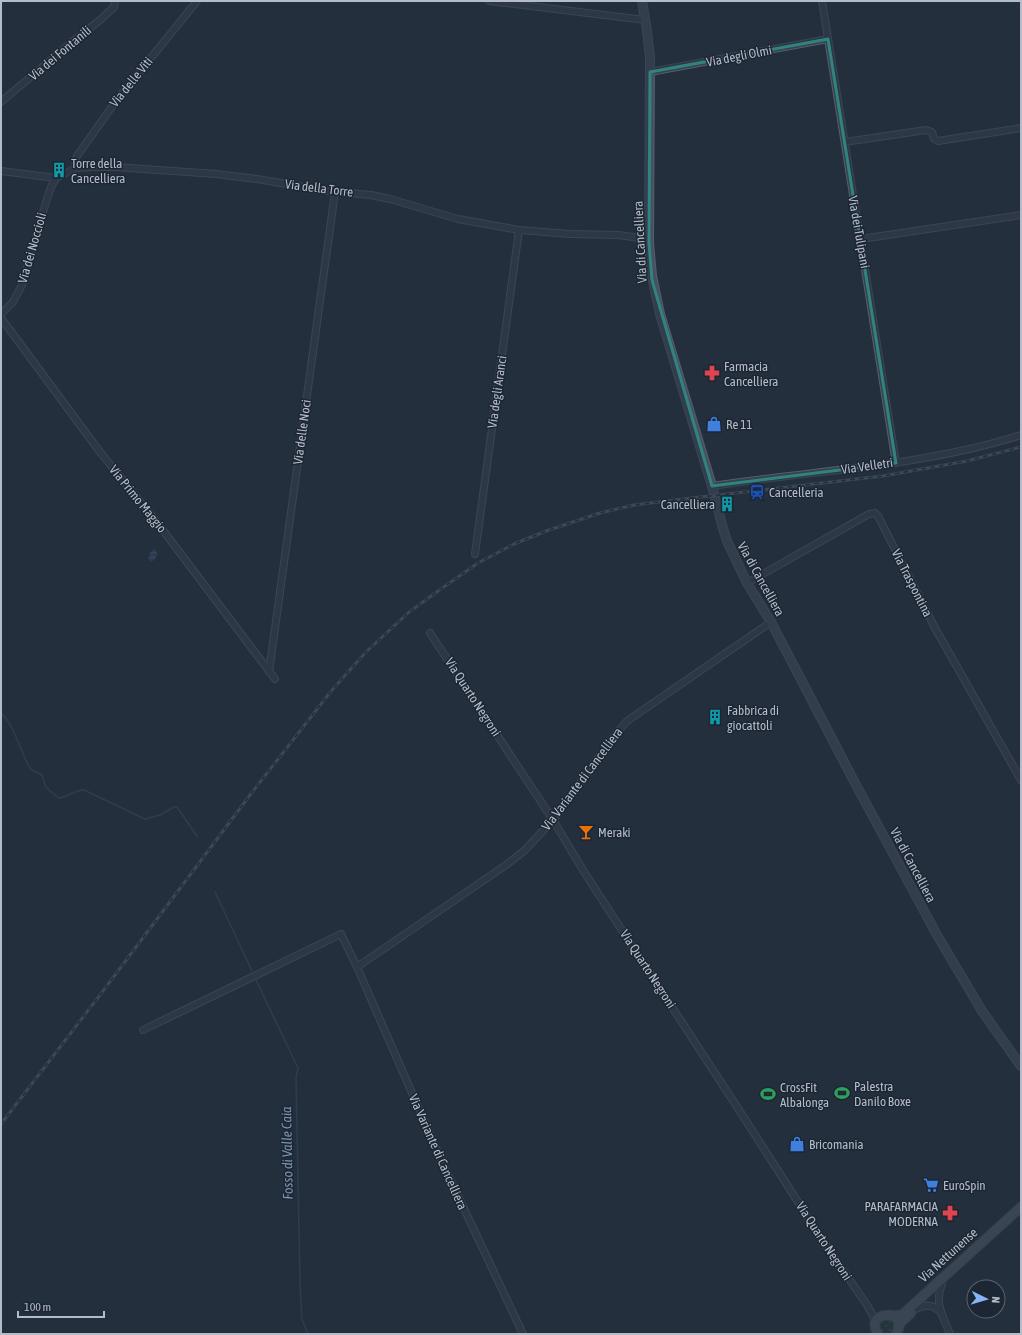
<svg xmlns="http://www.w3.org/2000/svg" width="1022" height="1335" font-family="'Asap Condensed',sans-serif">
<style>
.grass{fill:url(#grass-dots)}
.water{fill:url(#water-rules)}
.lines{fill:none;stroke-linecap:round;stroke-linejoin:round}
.stream{stroke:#394c67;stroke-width:1.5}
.street-casing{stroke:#565f6c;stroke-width:8}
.secondary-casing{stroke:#565f6c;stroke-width:10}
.primary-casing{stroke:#414a57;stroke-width:11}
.street{stroke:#38414e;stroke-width:6}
.secondary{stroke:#465061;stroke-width:8}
.primary{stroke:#56606e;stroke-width:9}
.rail-casing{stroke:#5a6575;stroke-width:3}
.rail{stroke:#1d2633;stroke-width:1.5;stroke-dasharray:4.5;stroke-linecap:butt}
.marked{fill:none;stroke:#308480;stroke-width:3;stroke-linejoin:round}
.labels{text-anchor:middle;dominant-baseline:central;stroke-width:3;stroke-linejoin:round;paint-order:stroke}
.street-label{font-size:13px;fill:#b4bcc9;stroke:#1d2633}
.poi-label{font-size:13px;fill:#b4bcc9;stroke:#1d2633;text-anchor:start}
.water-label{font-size:14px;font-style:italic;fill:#7c92b1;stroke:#1d2633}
</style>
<defs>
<pattern id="grass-dots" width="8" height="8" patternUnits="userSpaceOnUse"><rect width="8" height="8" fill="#263c3f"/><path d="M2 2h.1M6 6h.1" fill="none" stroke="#435659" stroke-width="1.8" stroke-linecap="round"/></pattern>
<pattern id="water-rules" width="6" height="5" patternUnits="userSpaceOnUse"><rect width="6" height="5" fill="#394c67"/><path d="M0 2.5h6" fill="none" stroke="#53647b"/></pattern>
</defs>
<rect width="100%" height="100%" fill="#242f3e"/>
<!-- grass -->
<polygon class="grass" points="895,1319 894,1334 879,1334 878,1320"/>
<!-- water -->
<polygon class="water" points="154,549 158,554 154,560 151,562 148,558 150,557 149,554"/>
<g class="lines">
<!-- stream -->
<g class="stream">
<path d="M 1,713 C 14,725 20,749 28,765 L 32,770 L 42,775 L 46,787 L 49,790 L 59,798 C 68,797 75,790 84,790 L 145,819 L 160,815 L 174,807 L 177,807 L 197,836"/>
<polyline points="215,892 252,971"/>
<polyline points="256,980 298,1068 296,1078 300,1283 302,1320 308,1334"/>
</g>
<!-- street casing -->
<g class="street-casing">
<g id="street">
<polyline points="489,1 645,20"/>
<polyline points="822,1 896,463"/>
<polyline points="650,72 828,39"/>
<polyline points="1,102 72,42 100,20 114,7 115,1"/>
<polyline points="845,142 926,130 932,132 934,139 938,141 1021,128"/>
<polyline points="76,168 75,161 77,156 116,101 197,1"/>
<polyline points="1,171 56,178 76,168 93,167 115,167 216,174 257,179 327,191 371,195 390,199 458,219 519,230 570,234 619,235 639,238 644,238 649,234"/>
<polyline points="861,239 1021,215"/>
<polyline points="1,314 13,302 22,285 46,202 51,187 56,178"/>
<polyline points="1,318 100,452 153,517 275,679"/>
<path d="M 712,486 C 815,470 921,467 1021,435"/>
<polyline points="475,554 519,230"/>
<polyline points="747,583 869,514 875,513 878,516 935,628 1021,780"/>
<polyline points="430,633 553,820 586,875 741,1113 823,1241 867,1305 874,1318 875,1324"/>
<polyline points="269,672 335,192"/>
<polyline points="357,967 506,865 525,850 553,820 614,736 627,721 771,622"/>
<polyline points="143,1030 341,934 357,967 443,1164 523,1334"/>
<path d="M 942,1284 C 934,1303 943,1316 950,1334"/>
<path d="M 916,1309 C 925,1304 934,1304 941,1313"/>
</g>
</g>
<!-- secondary casing -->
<g class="secondary-casing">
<polyline id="secondary" points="642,1 647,31 650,58 649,243 652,276 660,314 712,486 722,525 727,541 747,583 771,622 855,783 937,935 982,1011 1021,1066"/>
</g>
<!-- primary casing -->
<g class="primary-casing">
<g id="primary">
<polyline points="890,1315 897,1316 903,1314 1021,1207"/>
<polyline points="898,1326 903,1320 911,1313"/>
<path d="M 878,1334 C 862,1309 912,1309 896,1334"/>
</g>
</g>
<!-- street -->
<use href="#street" class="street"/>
<!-- secondary -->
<use href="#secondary" class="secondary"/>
<!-- primary -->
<use href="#primary" class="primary"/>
<!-- rail casing -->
<g class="rail-casing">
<polyline id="rail" points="1,1124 103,991 250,795 332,690 366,652 408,613 431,596 478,563 514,544 549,530 600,513 634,505 683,499 883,476 967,461 1021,447"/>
</g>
<!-- rail -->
<use href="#rail" class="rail"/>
</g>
<!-- marked area -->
<path d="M0 0H1022V1335H0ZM 828,39 L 896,463 L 712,486 L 652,280 L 649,243 L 650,72 Z" fill="#242f3e" fill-opacity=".55" fill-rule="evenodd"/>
<path class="marked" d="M 828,39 L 896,463 L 712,486 L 652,280 L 649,243 L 650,72 Z"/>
<!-- icons -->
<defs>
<g id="building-bare" transform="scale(1.2)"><path d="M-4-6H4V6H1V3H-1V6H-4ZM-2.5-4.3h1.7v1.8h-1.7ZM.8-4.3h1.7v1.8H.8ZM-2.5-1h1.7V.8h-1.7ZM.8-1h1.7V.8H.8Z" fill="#0f9aa8" stroke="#1d2633" stroke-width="2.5" paint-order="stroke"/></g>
<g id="pharmacy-bare" transform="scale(1.2)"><path d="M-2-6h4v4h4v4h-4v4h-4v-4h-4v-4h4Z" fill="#e0444e" stroke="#1d2633" stroke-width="2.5" paint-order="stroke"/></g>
<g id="shop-bare" transform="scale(1.2)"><path d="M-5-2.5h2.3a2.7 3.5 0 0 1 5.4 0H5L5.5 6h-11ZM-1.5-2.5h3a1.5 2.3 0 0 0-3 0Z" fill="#3f7fe0" stroke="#1d2633" stroke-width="2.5" paint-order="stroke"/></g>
<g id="station-bare" transform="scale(1.2)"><path d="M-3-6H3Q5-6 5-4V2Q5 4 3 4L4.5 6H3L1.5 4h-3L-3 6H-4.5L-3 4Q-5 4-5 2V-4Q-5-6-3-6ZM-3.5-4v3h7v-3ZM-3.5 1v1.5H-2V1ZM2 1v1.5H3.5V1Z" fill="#1a4fb4" stroke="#1d2633" stroke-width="2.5" paint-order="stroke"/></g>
<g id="bar-bare" transform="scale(1.2)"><path d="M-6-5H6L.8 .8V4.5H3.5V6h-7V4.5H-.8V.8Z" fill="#e8710a" stroke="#1d2633" stroke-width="2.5" paint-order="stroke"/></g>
<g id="stadium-bare" transform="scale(1.2)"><path d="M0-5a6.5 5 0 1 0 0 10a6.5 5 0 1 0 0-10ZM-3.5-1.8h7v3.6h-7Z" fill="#2e9e5b" stroke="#1d2633" stroke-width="2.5" paint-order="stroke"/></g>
<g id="supermarket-bare" transform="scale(1.2)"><path d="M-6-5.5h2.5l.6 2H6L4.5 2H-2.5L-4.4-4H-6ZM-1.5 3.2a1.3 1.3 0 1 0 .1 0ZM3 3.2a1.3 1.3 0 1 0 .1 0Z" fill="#3f7fe0" stroke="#1d2633" stroke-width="2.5" paint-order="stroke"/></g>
</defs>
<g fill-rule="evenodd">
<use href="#building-bare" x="59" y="170"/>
<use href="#pharmacy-bare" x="712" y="373"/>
<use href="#shop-bare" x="714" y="424"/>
<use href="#station-bare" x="757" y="492"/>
<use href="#building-bare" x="727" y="504"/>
<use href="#building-bare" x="715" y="717"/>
<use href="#bar-bare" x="586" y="832"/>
<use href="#stadium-bare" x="842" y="1093"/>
<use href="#stadium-bare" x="768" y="1094"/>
<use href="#shop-bare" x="797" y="1144"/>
<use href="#supermarket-bare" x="931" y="1185"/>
<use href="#pharmacy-bare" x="950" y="1213"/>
</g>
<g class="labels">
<!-- street labels -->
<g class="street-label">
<text transform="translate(60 53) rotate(-40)">Via dei Fontanili</text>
<text transform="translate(739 56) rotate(-11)">Via degli Olmi</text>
<text transform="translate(131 82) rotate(-51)">Via delle Viti</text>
<text transform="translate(319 188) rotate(7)">Via della Torre</text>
<text transform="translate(859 232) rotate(80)">Via dei Tulipani</text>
<text transform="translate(640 242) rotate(-93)">Via di Cancelliera</text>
<text transform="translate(32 248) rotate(-74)">Via dei Noccioli</text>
<text transform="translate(497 392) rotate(-82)">Via degli Aranci</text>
<text transform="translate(302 432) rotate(-82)">Via delle Noci</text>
<text transform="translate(867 466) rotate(-8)">Via Velletri</text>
<text transform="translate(138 499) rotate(51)">Via Primo Maggio</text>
<text transform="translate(761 579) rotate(61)">Via di Cancelliera</text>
<text transform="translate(912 583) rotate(63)">Via Traspontina</text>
<text transform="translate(473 697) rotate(57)">Via Quarto Negroni</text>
<text transform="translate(582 779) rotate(-53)">Via Variante di Cancelliera</text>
<text transform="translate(913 865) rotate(62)">Via di Cancelliera</text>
<text transform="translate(648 969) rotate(57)">Via Quarto Negroni</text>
<text transform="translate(438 1152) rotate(66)">Via Variante di Cancelliera</text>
<text transform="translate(824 1241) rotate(57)">Via Quarto Negroni</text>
<text transform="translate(948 1255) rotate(-42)">Via Nettunense</text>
</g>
<!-- poi labels -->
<g class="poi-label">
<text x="71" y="163">Torre della<tspan x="71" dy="15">Cancelliera</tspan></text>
<text x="724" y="366">Farmacia<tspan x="724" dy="15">Cancelliera</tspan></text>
<text x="726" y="424">Re 11</text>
<text x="769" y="492">Cancelleria</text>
<text x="715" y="504" text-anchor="end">Cancelliera</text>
<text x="727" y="710">Fabbrica di<tspan x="727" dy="15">giocattoli</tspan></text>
<text x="598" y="832">Meraki</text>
<text x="854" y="1086">Palestra<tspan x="854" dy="15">Danilo Boxe</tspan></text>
<text x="780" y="1087">CrossFit<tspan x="780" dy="15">Albalonga</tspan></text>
<text x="809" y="1144">Bricomania</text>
<text x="943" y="1185">EuroSpin</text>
<text x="938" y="1206" text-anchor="end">PARAFARMACIA<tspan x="938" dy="15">MODERNA</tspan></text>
</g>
<!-- water labels -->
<g class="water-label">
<text transform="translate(287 1153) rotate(-91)">Fosso di Valle Caia</text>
</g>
</g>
<!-- border -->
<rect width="1022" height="1335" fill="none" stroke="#b4bcc9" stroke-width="4"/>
<!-- north arrow -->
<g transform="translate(986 1299) rotate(95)"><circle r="19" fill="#1d2633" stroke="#59626f"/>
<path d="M0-3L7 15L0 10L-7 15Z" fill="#8ab4f8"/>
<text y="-6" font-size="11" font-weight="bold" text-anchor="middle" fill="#b4bcc9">N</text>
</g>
<!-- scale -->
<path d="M18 1311v6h86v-6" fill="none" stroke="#b4bcc9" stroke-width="2"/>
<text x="24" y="1311" font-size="12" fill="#b4bcc9" stroke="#1d2633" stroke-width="3" paint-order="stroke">100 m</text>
</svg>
